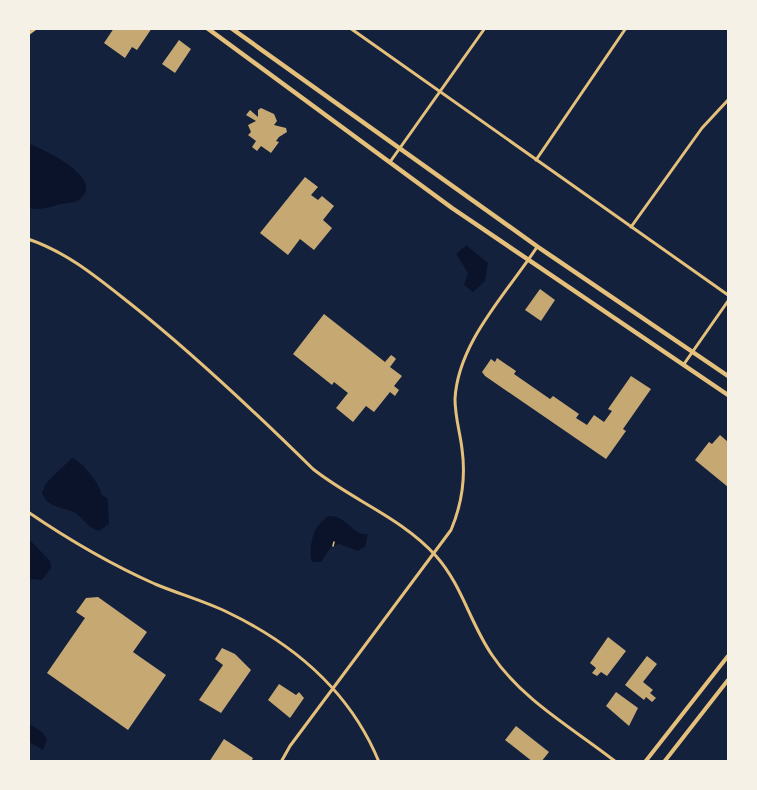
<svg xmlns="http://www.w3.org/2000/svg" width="757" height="790" font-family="Figtree,sans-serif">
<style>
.water{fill:#0b132b}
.building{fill:#c6a872}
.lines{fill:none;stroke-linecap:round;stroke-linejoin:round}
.path{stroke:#e5c07b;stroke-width:1.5}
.minor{stroke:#e5c07b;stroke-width:3}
.secondary{stroke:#e5c07b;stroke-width:4}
.primary{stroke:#e5c07b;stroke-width:4.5}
</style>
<rect width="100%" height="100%" fill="#14213d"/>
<!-- water -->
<g class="water">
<path d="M 29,144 C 43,148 108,180 79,200 C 75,203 66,203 61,204 C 50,207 39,211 29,208 Z"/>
<polygon points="466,245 488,263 485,281 473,292 464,285 468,273 456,254"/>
<path d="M 72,458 C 82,461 101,485 101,494 L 108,499 L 109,524 L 99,531 C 88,528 84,519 75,513 C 63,506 48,509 42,493 L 46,483 Z"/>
<path d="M 329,516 C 347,515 352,536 368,534 L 365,547 L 358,551 L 339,544 L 331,547 L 321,562 L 312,562 C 308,547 313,524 329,516 Z"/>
<polygon points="29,539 50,561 51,568 42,580 29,579"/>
<polygon points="28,723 43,733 47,740 43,750 29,742"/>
</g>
<!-- building -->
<g class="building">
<polygon points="114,28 152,28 137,50 132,47 125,58 104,43"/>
<polygon points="179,40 191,49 175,73 162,64"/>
<polygon points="261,108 274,114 277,121 274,125 286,128 287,132 279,137 276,141 279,142 271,153 261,146 257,151 252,147 256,141 248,135 251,132 248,125 256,121 246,115 250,110 258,117 258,110"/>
<polygon points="305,177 318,187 311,195 318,200 322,196 334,206 323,220 332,228 314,250 300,239 288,255 260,233"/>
<polygon points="540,289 555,300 541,321 525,310"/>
<polygon points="324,314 385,362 391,355 394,357 396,359 390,367 402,376 394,386 399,390 395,396 390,392 374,412 366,406 353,422 336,408 348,393 334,382 332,385 293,354"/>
<polygon points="497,358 516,371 514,374 550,399 553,396 579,414 576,418 587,425 594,415 604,422 612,411 608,409 631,376 651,389 623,429 626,431 606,459 485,376 482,372 491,359 495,362"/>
<polygon points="720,435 728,442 728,487 695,460 709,442 712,444"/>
<polygon points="98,597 147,632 133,652 166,675 128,730 47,673 85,618 76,612 86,598"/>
<polygon points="608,637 626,651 607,676 601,672 597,676 592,673 596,668 590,663"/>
<polygon points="222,648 235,654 251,670 221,713 199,700 223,665 215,659"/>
<polygon points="647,656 657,664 643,682 653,690 650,693 656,698 652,702 646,697 644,700 625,685"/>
<polygon points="279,684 296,695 299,692 304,698 290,718 268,700"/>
<polygon points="616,692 638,708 629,726 606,706"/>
<polygon points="516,726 549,752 541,762 533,762 505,740"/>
<polygon points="224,739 253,758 251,762 209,762"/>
</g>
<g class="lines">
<!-- path -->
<polyline class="path" points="333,546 334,542"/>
<!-- minor -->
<g class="minor">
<polyline points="350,28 728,295"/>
<polyline points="28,34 36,28"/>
<polyline points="536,160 626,28"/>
<polyline points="390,162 485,28"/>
<polyline points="631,227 702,128 728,100"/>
<path d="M 28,239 C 69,253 99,279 132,305 C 196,356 255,412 313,469 C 352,500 402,518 436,556 C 462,585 470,623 492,655 C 522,700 574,729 616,762"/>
<polyline points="684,364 728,301"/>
<path d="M 28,512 C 69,540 110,564 155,584 C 179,594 204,601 227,612 C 294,644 350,691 379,762"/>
<path d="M 281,762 L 290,746 L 451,530 C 462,504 466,478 462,449 C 460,432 455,417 455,399 C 458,342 507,293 537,247"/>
</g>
<!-- secondary -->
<g class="secondary">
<polyline points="645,762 728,656"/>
<polyline points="664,762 728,680"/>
</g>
<!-- primary -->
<g class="primary">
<polyline points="207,28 452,208 728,395"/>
<polyline points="231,28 538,247 728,376"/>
</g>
</g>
<!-- border -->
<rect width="757" height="790" fill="none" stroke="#f6f1e7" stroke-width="60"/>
</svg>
